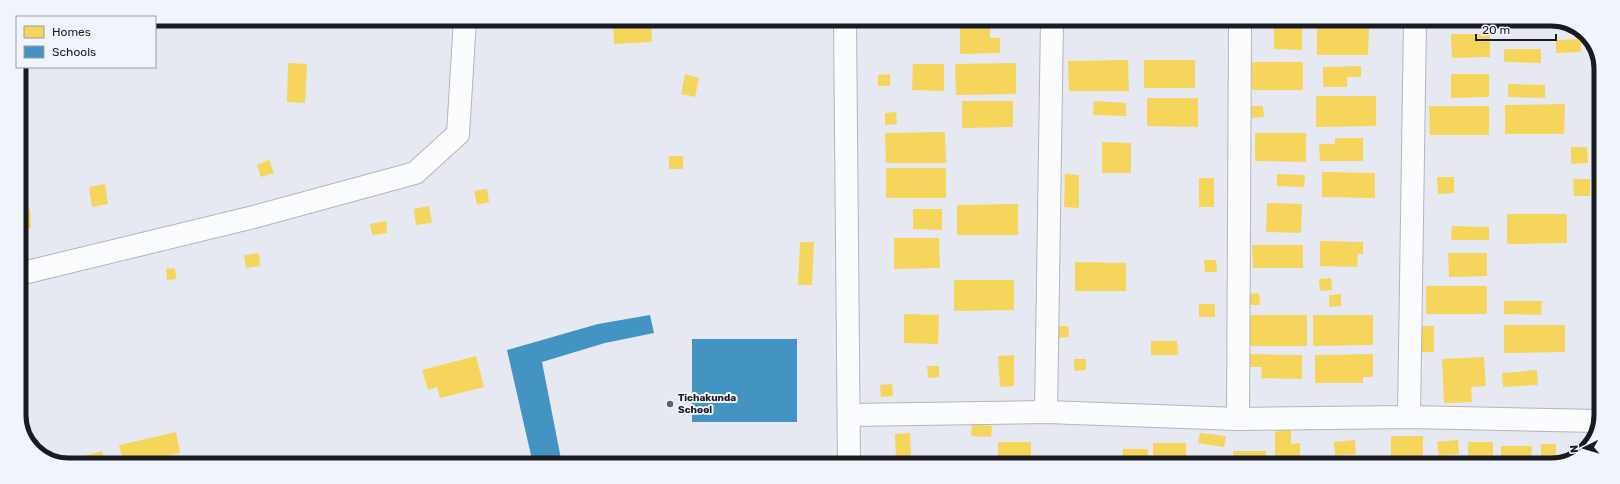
<svg xmlns="http://www.w3.org/2000/svg" width="1620" height="484" font-family="Rubik,sans-serif">
<style>
.homes{fill:#f6d55c}
.schools{fill:#4393c3}
.lines{fill:none;stroke-linecap:round;stroke-linejoin:round}
.minor-casing{stroke:#b3b5bb;stroke-width:24}
.minor{stroke:#fbfcfd;stroke-width:22}
.poi-dot{fill:#616369;stroke:#f0f4fd;stroke-width:1.5}
.labels{text-anchor:middle;dominant-baseline:central;stroke-width:4;stroke-linejoin:round;paint-order:stroke}
.poi-label{font-size:10px;font-weight:bold;fill:#191b20;stroke:#f0f4fd;text-anchor:start}
.rim{fill:none;stroke:#191b20;stroke-width:5}
</style>
<rect width="100%" height="100%" fill="#e6e9f1"/>
<!-- homes -->
<g class="homes">
<rect x="289" y="19" width="19" height="3"/>
<polygon points="613,20 651,20 652,42 614,44"/>
<polygon points="1461,21 1493,21 1493,26 1461,25"/>
<polygon points="1508,21 1564,21 1568,23 1568,26 1508,27"/>
<polygon points="990,26 990,38 1000,38 1000,53 960,54 960,27"/>
<polygon points="1317,26 1369,27 1368,55 1317,55"/>
<polygon points="1274,28 1302,28 1302,50 1274,49"/>
<polygon points="1451,34 1490,34 1490,57 1452,58"/>
<polygon points="1581,39 1581,52 1556,53 1556,40"/>
<polygon points="1504,49 1541,49 1541,63 1504,62"/>
<polygon points="1128,60 1129,91 1069,91 1068,61"/>
<rect x="1144" y="60" width="51" height="28"/>
<rect x="1252" y="62" width="51" height="28"/>
<polygon points="288,63 307,64 305,103 287,102"/>
<polygon points="1016,63 1016,94 956,95 955,64"/>
<polygon points="913,64 944,64 944,91 912,90"/>
<polygon points="1361,66 1361,77 1347,77 1347,87 1323,87 1323,67"/>
<polygon points="685,74 699,78 695,97 681,94"/>
<polygon points="890,74 890,86 878,86 878,75"/>
<polygon points="1451,74 1489,74 1489,97 1451,98"/>
<polygon points="1508,84 1545,85 1545,98 1508,97"/>
<polygon points="1316,96 1376,96 1376,126 1316,127"/>
<polygon points="1147,98 1198,98 1198,127 1147,126"/>
<polygon points="962,101 1013,101 1013,127 962,128"/>
<polygon points="1094,101 1126,103 1126,116 1093,115"/>
<polygon points="1565,104 1564,134 1505,134 1505,105"/>
<polygon points="1251,106 1263,106 1264,117 1252,118"/>
<polygon points="1429,106 1489,106 1489,135 1430,135"/>
<polygon points="896,112 897,124 885,125 885,113"/>
<polygon points="945,132 946,163 886,163 885,133"/>
<polygon points="1255,133 1306,133 1306,162 1255,161"/>
<polygon points="1335,138 1363,138 1363,161 1320,161 1319,144 1335,144"/>
<polygon points="1102,142 1131,143 1131,173 1102,173"/>
<polygon points="1571,147 1587,147 1588,163 1571,164"/>
<rect x="669" y="156" width="14" height="13"/>
<polygon points="269,160 274,173 261,177 257,165"/>
<rect x="886" y="168" width="60" height="30"/>
<polygon points="1322,172 1375,173 1375,198 1322,197"/>
<polygon points="1065,174 1079,175 1079,208 1064,207"/>
<polygon points="1277,174 1305,175 1304,187 1277,186"/>
<polygon points="1437,177 1454,177 1454,193 1438,194"/>
<rect x="1199" y="178" width="15" height="29"/>
<polygon points="19,179 21,179 26,202 19,203"/>
<polygon points="1573,179 1590,179 1590,196 1574,196"/>
<polygon points="105,184 108,204 92,207 89,187"/>
<polygon points="487,189 489,202 477,205 474,191"/>
<polygon points="1267,203 1302,204 1301,233 1266,232"/>
<polygon points="1018,204 1018,235 957,235 957,205"/>
<polygon points="429,206 432,223 416,225 414,209"/>
<polygon points="19,209 30,209 31,228 19,229"/>
<polygon points="913,209 942,209 942,230 913,229"/>
<polygon points="1507,214 1567,214 1567,243 1507,244"/>
<polygon points="386,221 387,233 372,235 370,224"/>
<polygon points="1452,226 1489,227 1489,240 1451,240"/>
<polygon points="894,238 939,238 940,268 894,269"/>
<polygon points="1320,241 1363,242 1363,254 1358,254 1357,267 1320,266"/>
<polygon points="800,242 814,242 812,285 798,285"/>
<polygon points="1252,245 1303,245 1303,268 1253,268"/>
<polygon points="259,253 260,266 246,268 244,255"/>
<polygon points="1448,253 1487,253 1487,276 1449,277"/>
<polygon points="1204,260 1216,260 1217,272 1205,272"/>
<polygon points="1075,262 1126,263 1126,291 1075,291"/>
<polygon points="175,268 176,279 167,280 166,269"/>
<polygon points="1331,278 1332,290 1320,291 1319,279"/>
<polygon points="954,280 1014,280 1014,310 954,311"/>
<rect x="1426" y="286" width="61" height="28"/>
<polygon points="1259,293 1260,305 1248,305 1247,294"/>
<polygon points="1341,294 1341,306 1329,307 1329,295"/>
<polygon points="1504,301 1542,301 1541,315 1504,314"/>
<rect x="1199" y="304" width="16" height="13"/>
<polygon points="904,314 939,315 938,344 904,343"/>
<rect x="1247" y="315" width="60" height="31"/>
<polygon points="1313,315 1373,315 1373,345 1313,346"/>
<polygon points="1504,325 1565,325 1565,352 1504,353"/>
<polygon points="1056,326 1068,326 1069,337 1057,338"/>
<rect x="1422" y="326" width="12" height="26"/>
<polygon points="19,332 22,343 19,343"/>
<polygon points="1151,341 1177,341 1178,355 1151,355"/>
<polygon points="1249,354 1302,355 1302,379 1261,378 1262,367 1248,367"/>
<polygon points="1373,354 1373,377 1363,377 1363,383 1315,383 1315,355"/>
<polygon points="1014,355 1014,386 1000,387 998,356"/>
<polygon points="476,356 484,387 440,398 437,387 428,390 422,370"/>
<polygon points="1484,357 1486,386 1471,387 1472,402 1444,403 1442,359"/>
<polygon points="1074,359 1086,359 1086,370 1074,371"/>
<polygon points="927,366 939,366 939,377 928,378"/>
<polygon points="1537,370 1538,385 1503,387 1502,373"/>
<polygon points="892,384 893,396 881,397 880,385"/>
<polygon points="972,424 992,426 991,437 971,436"/>
<polygon points="1275,430 1291,430 1291,444 1300,443 1300,456 1275,456"/>
<polygon points="176,432 180,453 134,463 124,463 119,445"/>
<polygon points="910,433 911,457 896,458 895,434"/>
<polygon points="1200,433 1226,436 1224,447 1198,443"/>
<rect x="1391" y="436" width="32" height="29"/>
<polygon points="1355,440 1356,454 1335,456 1334,442"/>
<polygon points="1458,440 1459,454 1439,456 1437,442"/>
<rect x="998" y="442" width="33" height="22"/>
<rect x="1468" y="442" width="25" height="23"/>
<rect x="1153" y="443" width="33" height="22"/>
<polygon points="1541,444 1556,444 1556,460 1565,460 1551,465 1541,465"/>
<polygon points="1501,446 1532,446 1531,465 1501,465"/>
<polygon points="1123,449 1148,449 1147,465 1122,465"/>
<polygon points="102,451 105,463 57,463"/>
<rect x="1233" y="451" width="33" height="14"/>
</g>
<!-- schools -->
<g class="schools">
<polygon points="650,315 654,333 605,343 542,362 562,464 533,464 507,350 598,324"/>
<rect x="692" y="339" width="105" height="83"/>
</g>
<g class="lines">
<!-- minor casing -->
<g class="minor-casing">
<g id="minor">
<polyline points="845,20 849,464"/>
<polyline points="19,274 254,217 415,173 458,134 465,19"/>
<polyline points="1046,412 1052,20"/>
<polyline points="849,415 1046,412 1238,419 1409,417 1599,421"/>
<polyline points="1409,417 1415,20"/>
<polyline points="1238,419 1240,20"/>
</g>
</g>
<!-- minor -->
<use href="#minor" class="minor"/>
</g>
<!-- markers -->
<circle class="poi-dot" cx="670" cy="404" r="4"/>
<g class="labels">
<!-- poi labels -->
<g class="poi-label">
<text x="678" y="398">Tichakunda<tspan x="678" dy="12">School</tspan></text>
</g>
</g>
<!-- crop -->
<path d="M0 0H1620V484H0ZM69 26H1551A43 43 0 0 1 1594 69V415A43 43 0 0 1 1551 458H69A43 43 0 0 1 26 415V69A43 43 0 0 1 69 26Z" fill="#f0f4fd" fill-rule="evenodd"/>
<path class="rim" d="M69 26H1551A43 43 0 0 1 1594 69V415A43 43 0 0 1 1551 458H69A43 43 0 0 1 26 415V69A43 43 0 0 1 69 26Z"/>
<!-- legend -->
<rect x="16" y="16" width="140" height="52" fill="#f0f4fd" stroke="#9a9da5"/>
<rect x="24" y="26" width="20" height="12" fill="#f6d55c" stroke="#9a9da5"/>
<text x="52" y="36" font-size="12" fill="#191b20">Homes</text>
<rect x="24" y="46" width="20" height="12" fill="#4393c3" stroke="#9a9da5"/>
<text x="52" y="56" font-size="12" fill="#191b20">Schools</text>
<!-- north arrow -->
<g transform="translate(1584 448) rotate(265)" stroke="#f0f4fd" stroke-width="3" paint-order="stroke">
<path d="M0-3L7 15L0 10L-7 15Z" fill="#191b20"/>
<text y="-6" font-size="11" font-weight="bold" text-anchor="middle" fill="#191b20">N</text>
</g>
<!-- scale -->
<path d="M1476 34v6h80v-6" fill="none" stroke="#191b20" stroke-width="2"/>
<text x="1482" y="34" font-size="12" fill="#191b20" stroke="#f0f4fd" stroke-width="3" paint-order="stroke">20 m</text>
</svg>
